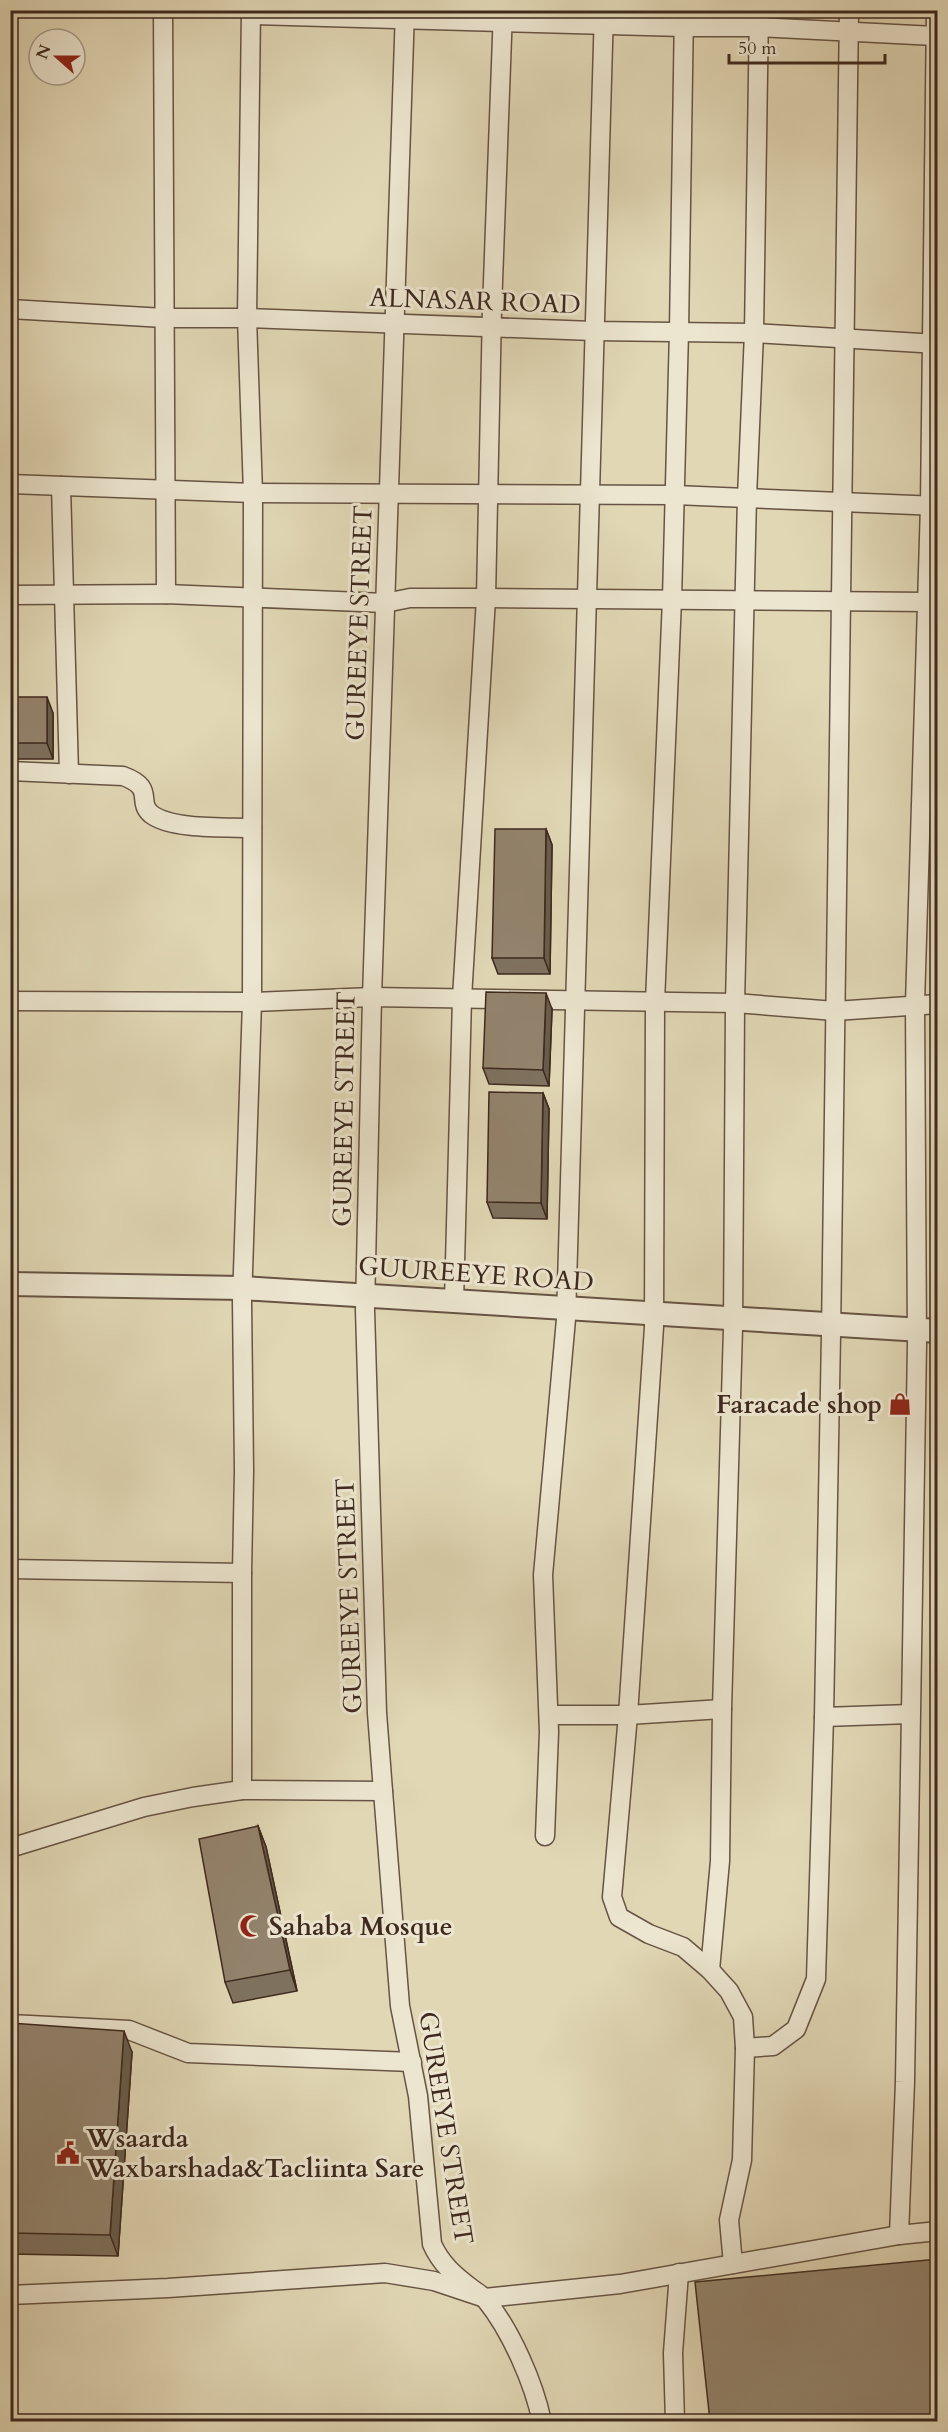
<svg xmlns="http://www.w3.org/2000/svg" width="948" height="2432" font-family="Cardo,serif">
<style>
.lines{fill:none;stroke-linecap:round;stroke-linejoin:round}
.minor-casing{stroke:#675444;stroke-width:21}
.tertiary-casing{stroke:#675444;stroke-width:26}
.minor{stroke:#ece5cf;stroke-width:18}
.tertiary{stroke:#ece5cf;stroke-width:22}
.wall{fill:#7e715e;stroke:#3e291e;stroke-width:1.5}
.shaded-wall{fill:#675c4c;stroke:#3e291e;stroke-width:1.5}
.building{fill:#93836d;stroke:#3e291e;stroke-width:1.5}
.labels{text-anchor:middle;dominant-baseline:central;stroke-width:6;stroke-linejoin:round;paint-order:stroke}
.street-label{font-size:26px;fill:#3e291e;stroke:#ece5cf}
.poi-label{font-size:26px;font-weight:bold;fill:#3e291e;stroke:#ece5cf;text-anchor:start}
</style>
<rect width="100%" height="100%" fill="#e1d7b5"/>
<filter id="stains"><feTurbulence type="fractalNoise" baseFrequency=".00333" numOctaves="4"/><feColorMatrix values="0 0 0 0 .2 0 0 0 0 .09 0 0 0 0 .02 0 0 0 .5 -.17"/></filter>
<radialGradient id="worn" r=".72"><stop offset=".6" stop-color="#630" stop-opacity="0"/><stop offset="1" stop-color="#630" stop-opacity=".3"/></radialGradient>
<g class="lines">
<!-- minor casing -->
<g class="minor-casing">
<g id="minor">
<polyline points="163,10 166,594"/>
<path d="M 405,10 L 372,997 L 365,1310 L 377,1713 L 383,1791 L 400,2006 L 418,2096 L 432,2244 C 441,2264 454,2275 471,2288 C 476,2292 482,2295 486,2300 C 511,2331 534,2383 542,2422"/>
<polyline points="684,10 679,331 672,599 655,1002 654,1327 628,1715 612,1897 619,1917 649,1934 683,1947 710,1970 729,1991 743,2017 745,2048 742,2160 729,2220 733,2264"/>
<polyline points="251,15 683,27 759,27 935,36"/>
<polyline points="10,309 164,318 247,318 593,331 754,333 938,344"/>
<polyline points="10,484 253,493 675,495 938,506"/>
<polyline points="61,486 69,774"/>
<polyline points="10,595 166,594 385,603 410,598 486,598 928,602"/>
<path d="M 10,771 L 123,776 C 156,788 136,801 151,814 C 172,830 226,827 252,828"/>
<polyline points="10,1001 252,1002 372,997 735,1003 835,1011 938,1004"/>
<polyline points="454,1301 462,998 486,598 492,309 503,10"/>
<polyline points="10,1569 242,1573"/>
<polyline points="549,1715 628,1715 722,1709"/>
<polyline points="824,1717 910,1714"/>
<polyline points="242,1790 242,1573 244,1471 242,1301 252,1002 253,493 247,318 251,10"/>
<polyline points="545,1836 549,1732 543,1575 566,1319 604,10"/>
<polyline points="10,1848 144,1807 193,1797 242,1790 383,1791"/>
<polyline points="710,1970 720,1861 722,1709 733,1328 735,1003 747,497 754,333 759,10"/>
<polyline points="10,2024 129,2030 188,2053 412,2062"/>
<polyline points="745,2048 773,2046 796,2029 816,1979 824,1717 831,1334 849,10"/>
<polyline points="899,2235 905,2082 917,1343 915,1004 930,505 936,10"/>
<polyline points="10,2295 168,2288 385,2273 434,2281 485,2298 620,2284 899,2235 938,2231"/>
<polyline points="675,2422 673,2353 679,2273"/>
</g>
</g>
<!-- tertiary casing -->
<g class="tertiary-casing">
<polyline id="tertiary" points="10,1284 242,1288 938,1331"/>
</g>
<!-- minor -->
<use href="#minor" class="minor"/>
<!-- tertiary -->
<use href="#tertiary" class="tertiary"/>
</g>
<!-- wall -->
<g class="wall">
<polygon points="10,697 53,713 53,759 10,759"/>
<polygon points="546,829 552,845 550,974 498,974 492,958"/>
<polygon points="552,1009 549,1086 489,1084 483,1068"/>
<polygon points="543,1093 549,1109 547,1219 493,1218 487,1202"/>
<polygon points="258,1826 266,1847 297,1991 233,2003 225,1982"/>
<polygon points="10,2023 132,2052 118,2256 10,2254"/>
</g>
<!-- shaded-wall -->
<g class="shaded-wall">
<polygon points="47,697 53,713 53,759 47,743"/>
<polygon points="546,829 552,845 550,974 544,958"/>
<polygon points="546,993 552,1009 549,1086 543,1070"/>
<polygon points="543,1093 549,1109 547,1219 541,1203"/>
<polygon points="258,1826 266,1847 297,1991 290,1970"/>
<polygon points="124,2031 132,2052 118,2256 110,2235"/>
</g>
<!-- building -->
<g class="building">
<rect x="10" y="697" width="37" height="46"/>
<polygon points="495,829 546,829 544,958 492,958"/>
<polygon points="486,992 546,993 543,1070 483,1068"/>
<polygon points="489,1092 543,1093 541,1203 487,1202"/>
<polygon points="258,1826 290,1970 225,1982 199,1839"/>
<polygon points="10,2023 124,2031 110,2235 10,2233"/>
<polygon points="938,2259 938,2421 710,2421 695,2282"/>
</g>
<!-- icons -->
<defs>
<g id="shop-bare" transform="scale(1.8)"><path d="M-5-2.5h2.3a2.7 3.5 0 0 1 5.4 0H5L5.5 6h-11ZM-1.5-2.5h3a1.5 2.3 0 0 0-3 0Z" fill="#8f2418" stroke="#ece5cf" stroke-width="2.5" paint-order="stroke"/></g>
<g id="mosque-bare" transform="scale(1.8)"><path d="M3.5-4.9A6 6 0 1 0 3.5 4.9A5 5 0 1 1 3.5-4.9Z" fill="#8f2418" stroke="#ece5cf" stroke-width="2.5" paint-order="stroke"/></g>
<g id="civic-bare" transform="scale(1.8)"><path d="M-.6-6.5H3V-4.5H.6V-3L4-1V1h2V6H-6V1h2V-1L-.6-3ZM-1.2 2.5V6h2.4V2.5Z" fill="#8f2418" stroke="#ece5cf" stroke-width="2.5" paint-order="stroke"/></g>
</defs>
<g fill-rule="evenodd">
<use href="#shop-bare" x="900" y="1404"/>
<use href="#mosque-bare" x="251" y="1926"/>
<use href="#civic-bare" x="68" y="2153"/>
</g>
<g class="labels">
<!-- street labels -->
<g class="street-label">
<text transform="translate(475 301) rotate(2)">ALNASAR ROAD</text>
<text transform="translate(359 623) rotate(-88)">GUREEYE STREET</text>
<text transform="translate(344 1109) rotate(-89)">GUREEYE STREET</text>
<text transform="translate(476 1274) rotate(4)">GUUREEYE ROAD</text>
<text transform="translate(349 1596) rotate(-92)">GUREEYE STREET</text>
<text transform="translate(446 2128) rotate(81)">GUREEYE STREET</text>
</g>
<!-- poi labels -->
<g class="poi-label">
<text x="882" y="1404" text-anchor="end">Faracade shop</text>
<text x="269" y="1926">Sahaba Mosque</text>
<text x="86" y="2138">Wsaarda<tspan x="86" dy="30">Waxbarshada&amp;Tacliinta Sare</tspan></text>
</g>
</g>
<!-- margin -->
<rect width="948" height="2432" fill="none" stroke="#e1d7b5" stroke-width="36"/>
<rect x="12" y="12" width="924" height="2408" fill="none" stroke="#3e291e" stroke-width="3"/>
<rect x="18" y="18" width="912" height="2396" fill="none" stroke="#3e291e" stroke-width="1.5"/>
<!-- north arrow -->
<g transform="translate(57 57) rotate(291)"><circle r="28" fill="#ece5cf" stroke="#a69a88" stroke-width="1.5"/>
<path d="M0-4.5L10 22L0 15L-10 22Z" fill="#8f2418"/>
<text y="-9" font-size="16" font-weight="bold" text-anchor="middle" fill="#3e291e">N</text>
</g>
<!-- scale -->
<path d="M729 54v9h156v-9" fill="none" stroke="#3e291e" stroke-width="3"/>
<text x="738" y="54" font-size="18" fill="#3e291e" stroke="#ece5cf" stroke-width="4.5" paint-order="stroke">50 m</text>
<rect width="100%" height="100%" filter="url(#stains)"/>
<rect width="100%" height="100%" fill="url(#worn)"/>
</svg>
